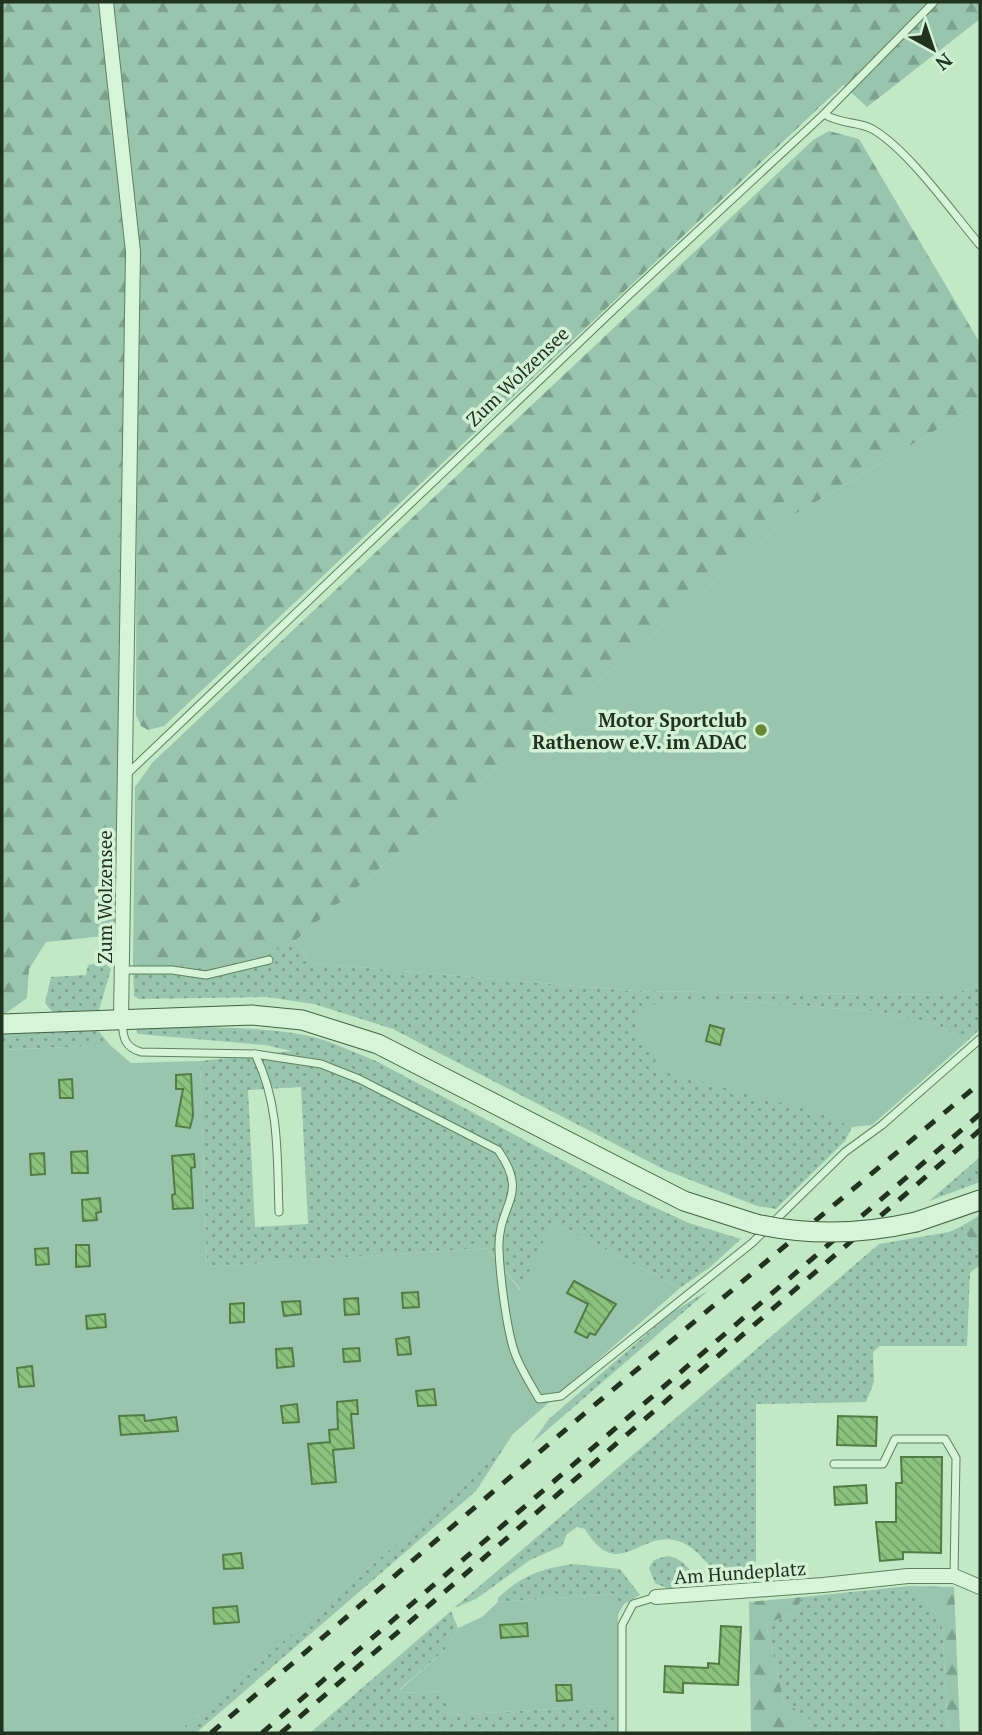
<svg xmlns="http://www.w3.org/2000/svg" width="982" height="1735" font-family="'PT Serif',serif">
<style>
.grass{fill:url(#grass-dots);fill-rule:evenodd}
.forest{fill:url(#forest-firs)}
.green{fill:#99c5af}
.building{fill:url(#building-back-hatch);stroke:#517d45;stroke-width:2}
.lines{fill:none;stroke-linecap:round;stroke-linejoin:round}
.service-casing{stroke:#5f805c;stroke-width:9}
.minor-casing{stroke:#5f805c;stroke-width:16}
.secondary-casing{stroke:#43623f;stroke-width:21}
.service{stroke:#d5f4d8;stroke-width:7}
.minor{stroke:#d5f4d8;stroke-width:14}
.secondary{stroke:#d5f4d8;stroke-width:19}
.rail{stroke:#21321e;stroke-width:5;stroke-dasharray:12 12;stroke-linecap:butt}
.secondary-bridge-casing{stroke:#43623f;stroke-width:21;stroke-linecap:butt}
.secondary-bridge{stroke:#d5f4d8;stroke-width:19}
.poi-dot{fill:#698833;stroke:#d2f1d5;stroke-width:2.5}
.labels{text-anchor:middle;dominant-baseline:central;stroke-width:7;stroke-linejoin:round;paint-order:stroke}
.street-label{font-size:19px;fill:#21321e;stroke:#d2f1d5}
.poi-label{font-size:19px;font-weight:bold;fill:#21321e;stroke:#d2f1d5;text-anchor:end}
</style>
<defs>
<pattern id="grass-dots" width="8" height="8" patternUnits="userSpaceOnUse" patternTransform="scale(1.75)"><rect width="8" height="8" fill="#99c5af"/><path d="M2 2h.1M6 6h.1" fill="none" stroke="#7ca18e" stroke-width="1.8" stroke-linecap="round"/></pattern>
<pattern id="forest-firs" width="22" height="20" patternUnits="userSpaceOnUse" patternTransform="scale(1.75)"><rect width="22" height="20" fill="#99c5af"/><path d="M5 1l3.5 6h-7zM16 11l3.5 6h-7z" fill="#7ca18e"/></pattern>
<pattern id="building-back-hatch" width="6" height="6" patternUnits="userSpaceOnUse" patternTransform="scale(1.75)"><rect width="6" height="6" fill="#8bc27d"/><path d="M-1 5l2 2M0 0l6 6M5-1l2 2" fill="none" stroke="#719e66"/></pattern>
</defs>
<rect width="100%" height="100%" fill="#c3e8c6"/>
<!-- grass -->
<g class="grass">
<path d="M 295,941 L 310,963 L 634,991 L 951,995 L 980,984 L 980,1029 L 965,1043 L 937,1024 L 878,1012 L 742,1001 L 676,1001 L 821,1113 L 852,1127 L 845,1141 L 776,1209 L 757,1206 L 665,1170 L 393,1029 L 314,1004 L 267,997 L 139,999 L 134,996 L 133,966 C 195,966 240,971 295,941 Z"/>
<polygon points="104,962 111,969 99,1010 53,1013 45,1003 51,977 86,975 88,965"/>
<path d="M 197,1027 C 233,1028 269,1028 305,1035 C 329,1040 353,1052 376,1061 L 632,1197 L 689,1223 L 741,1239 L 709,1268 L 680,1288 L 553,1222 L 521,1290 L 487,1248 L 207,1267 L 200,1061 L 292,1051 L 265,1045 L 138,1034 L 136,1029 ZM 301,1087 L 308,1224 L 255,1227 L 248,1090 Z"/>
<polygon points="96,1028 110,1045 2,1050 2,1034"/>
<polygon points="980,1157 980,1182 929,1201"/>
<path d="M 962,1226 L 980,1259 L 980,1265 L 970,1273 L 967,1346 L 880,1346 L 873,1352 L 874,1382 L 866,1402 L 756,1404 L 756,1586 C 749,1585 736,1585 729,1582 C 709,1571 699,1545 674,1540 C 638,1533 617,1582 585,1529 L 577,1527 L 567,1534 L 562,1546 L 530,1560 L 476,1599 L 454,1608 L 879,1244 L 949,1232 Z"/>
<polygon points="709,1290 531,1444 549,1419 671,1313"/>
<polygon points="513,1434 476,1491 196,1733 177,1733 461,1488"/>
<path d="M 667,1556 C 682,1558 689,1568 697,1580 L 696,1585 L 671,1590 L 655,1583 L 649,1568 L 654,1560 Z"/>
<path d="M 573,1564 L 620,1569 L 640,1595 L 624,1604 L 617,1616 L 617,1594 L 498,1602 L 498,1598 C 520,1576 543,1568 573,1564 Z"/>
<polygon points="909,1586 942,1620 948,1733 812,1733 809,1719 784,1701 766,1624 794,1613 803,1597"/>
<polygon points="451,1611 458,1628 445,1650 400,1689 401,1693 444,1691 450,1715 618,1705 618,1733 310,1733"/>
</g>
<!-- forest -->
<g class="forest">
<polygon points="2,2 101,2 128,249 115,935 46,942 29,969 27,998 2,1016"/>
<polygon points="111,2 980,2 980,19 867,107 843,85 164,726 148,730 141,726 136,715 137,246"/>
<path d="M 829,131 L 859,139 L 980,343 L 980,404 L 789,518 L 295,941 C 240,972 195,966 133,966 L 135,787 L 152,763 L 813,140 Z"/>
<polygon points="980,1215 980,1259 962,1226"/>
<polygon points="909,1586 954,1587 960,1733 948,1733 942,1620"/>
<polygon points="803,1597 794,1613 766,1624 784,1701 809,1719 812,1733 751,1733 749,1602"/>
</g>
<!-- green -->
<g class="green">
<polygon points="980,404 980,984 951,995 634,991 310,963 295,941 789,518"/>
<polygon points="676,1001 742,1001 878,1012 937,1024 965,1043 872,1125 852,1127 821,1113 663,1072 636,1030 635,1007"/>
<polygon points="110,1045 131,1063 200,1061 207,1267 487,1248 520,1290 553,1222 680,1288 513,1434 461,1488 177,1733 2,1733 2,1050"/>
<polygon points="618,1594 618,1705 450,1715 443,1691 401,1693 400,1690 445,1650 458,1628 482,1617 498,1602"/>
</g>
<!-- building -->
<g class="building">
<polygon points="710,1025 724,1029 720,1045 706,1041"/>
<polygon points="191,1074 193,1116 190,1128 176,1126 183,1089 176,1089 176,1075"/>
<polygon points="72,1079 73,1098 60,1098 59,1080"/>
<polygon points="87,1151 88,1173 72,1173 71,1152"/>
<polygon points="44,1153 45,1174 31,1175 30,1154"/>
<polygon points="194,1154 195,1167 191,1168 193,1208 173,1209 172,1195 175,1194 172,1156"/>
<polygon points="100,1198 101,1212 96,1213 97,1220 83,1221 82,1200"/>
<polygon points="76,1245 89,1245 90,1266 76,1267"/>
<polygon points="48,1248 49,1264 36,1265 35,1249"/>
<polygon points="574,1281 616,1304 595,1335 590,1333 587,1338 575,1332 588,1304 567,1293"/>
<polygon points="418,1292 419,1307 403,1308 402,1293"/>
<polygon points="358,1298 359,1314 345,1315 344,1299"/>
<polygon points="300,1301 301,1314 284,1316 282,1302"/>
<polygon points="244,1303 244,1322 230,1323 230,1304"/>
<polygon points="105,1314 106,1327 87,1329 86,1316"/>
<polygon points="409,1337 411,1354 398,1355 396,1339"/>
<polygon points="292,1348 294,1366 277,1368 276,1349"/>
<polygon points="359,1348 360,1361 344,1362 343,1349"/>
<polygon points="32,1366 34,1386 19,1387 17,1368"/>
<polygon points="434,1389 436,1405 418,1406 416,1391"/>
<polygon points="357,1400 358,1414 351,1414 354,1448 333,1450 336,1482 312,1484 308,1444 330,1442 329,1430 338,1429 337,1402"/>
<polygon points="297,1404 299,1422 283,1423 281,1406"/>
<polygon points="144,1415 145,1421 176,1417 178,1431 121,1435 119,1416"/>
<polygon points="838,1416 877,1417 876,1446 837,1445"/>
<polygon points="901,1457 942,1457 941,1553 903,1552 903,1559 880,1561 876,1522 896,1522 896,1483 902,1483"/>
<polygon points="866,1485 867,1503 835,1505 834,1487"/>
<polygon points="241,1553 243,1568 224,1569 223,1555"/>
<polygon points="237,1606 239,1622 214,1624 213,1608"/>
<polygon points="527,1623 528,1636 501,1638 500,1625"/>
<polygon points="721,1626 741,1627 738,1685 683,1683 683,1693 664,1692 665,1666 708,1668 708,1663 719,1664"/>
<polygon points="556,1685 571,1685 572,1700 557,1701"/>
</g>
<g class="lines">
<!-- service casing -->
<g class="service-casing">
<g id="service">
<path d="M 824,114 C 841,125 860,121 874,130 C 910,152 952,212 980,245"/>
<polyline points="125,776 629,295 824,114 934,2"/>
<polyline points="123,970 172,970 206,975 269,960"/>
<path d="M 122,1021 C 123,1037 124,1047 141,1052 L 255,1054 L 321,1064 L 359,1079 L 498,1150 C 531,1197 497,1203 499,1250 C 500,1276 507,1334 516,1356 C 522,1371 531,1385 539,1399 L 561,1396 L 752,1243 L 845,1152 L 882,1125 L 980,1039"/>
<path d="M 255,1054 C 280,1104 277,1158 279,1212"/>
<polyline points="834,1464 883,1464 895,1439 945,1439 956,1458 954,1576"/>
<polyline points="622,1733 622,1625 633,1604 656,1597"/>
</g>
</g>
<!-- minor casing -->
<g class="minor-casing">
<g id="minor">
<polyline points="106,2 133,252 121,1019"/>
<polyline points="656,1597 823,1585 908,1576 954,1576 980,1587"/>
</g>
</g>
<!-- secondary casing -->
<g class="secondary-casing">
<g id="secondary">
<polyline points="2,1024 252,1015 302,1020 378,1044 684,1201 756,1224"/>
<polyline points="916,1222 980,1200"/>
</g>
</g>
<!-- service -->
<use href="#service" class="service"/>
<!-- minor -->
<use href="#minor" class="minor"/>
<!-- secondary -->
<use href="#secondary" class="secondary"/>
<!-- rail -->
<g class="rail">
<polyline points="211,1733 591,1408 980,1083"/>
<polyline points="262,1733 980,1114"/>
<polyline points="281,1733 980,1130"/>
</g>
<!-- secondary-bridge casing -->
<g class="secondary-bridge-casing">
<path id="secondary-bridge" d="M 756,1224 C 809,1236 863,1234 916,1222"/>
</g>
<!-- secondary-bridge -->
<use href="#secondary-bridge" class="secondary-bridge"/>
</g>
<!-- markers -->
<circle class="poi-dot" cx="761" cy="730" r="7"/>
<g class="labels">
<!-- street labels -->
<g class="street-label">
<text transform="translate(517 376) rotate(-44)">Zum Wolzensee</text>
<text transform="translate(104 897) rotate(-90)">Zum Wolzensee</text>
<text transform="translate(740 1572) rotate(-4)">Am Hundeplatz</text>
</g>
<!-- poi labels -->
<g class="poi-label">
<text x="747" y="719">Motor Sportclub<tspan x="747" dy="22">Rathenow e.V. im ADAC</tspan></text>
</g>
</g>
<!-- border -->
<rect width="982" height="1735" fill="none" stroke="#21321e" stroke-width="7"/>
<!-- north arrow -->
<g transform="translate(933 49) rotate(140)" stroke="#d2f1d5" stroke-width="5" paint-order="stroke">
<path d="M0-5L12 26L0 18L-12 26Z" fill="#21321e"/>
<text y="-10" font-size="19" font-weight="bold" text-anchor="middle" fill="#21321e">N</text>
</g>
</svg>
